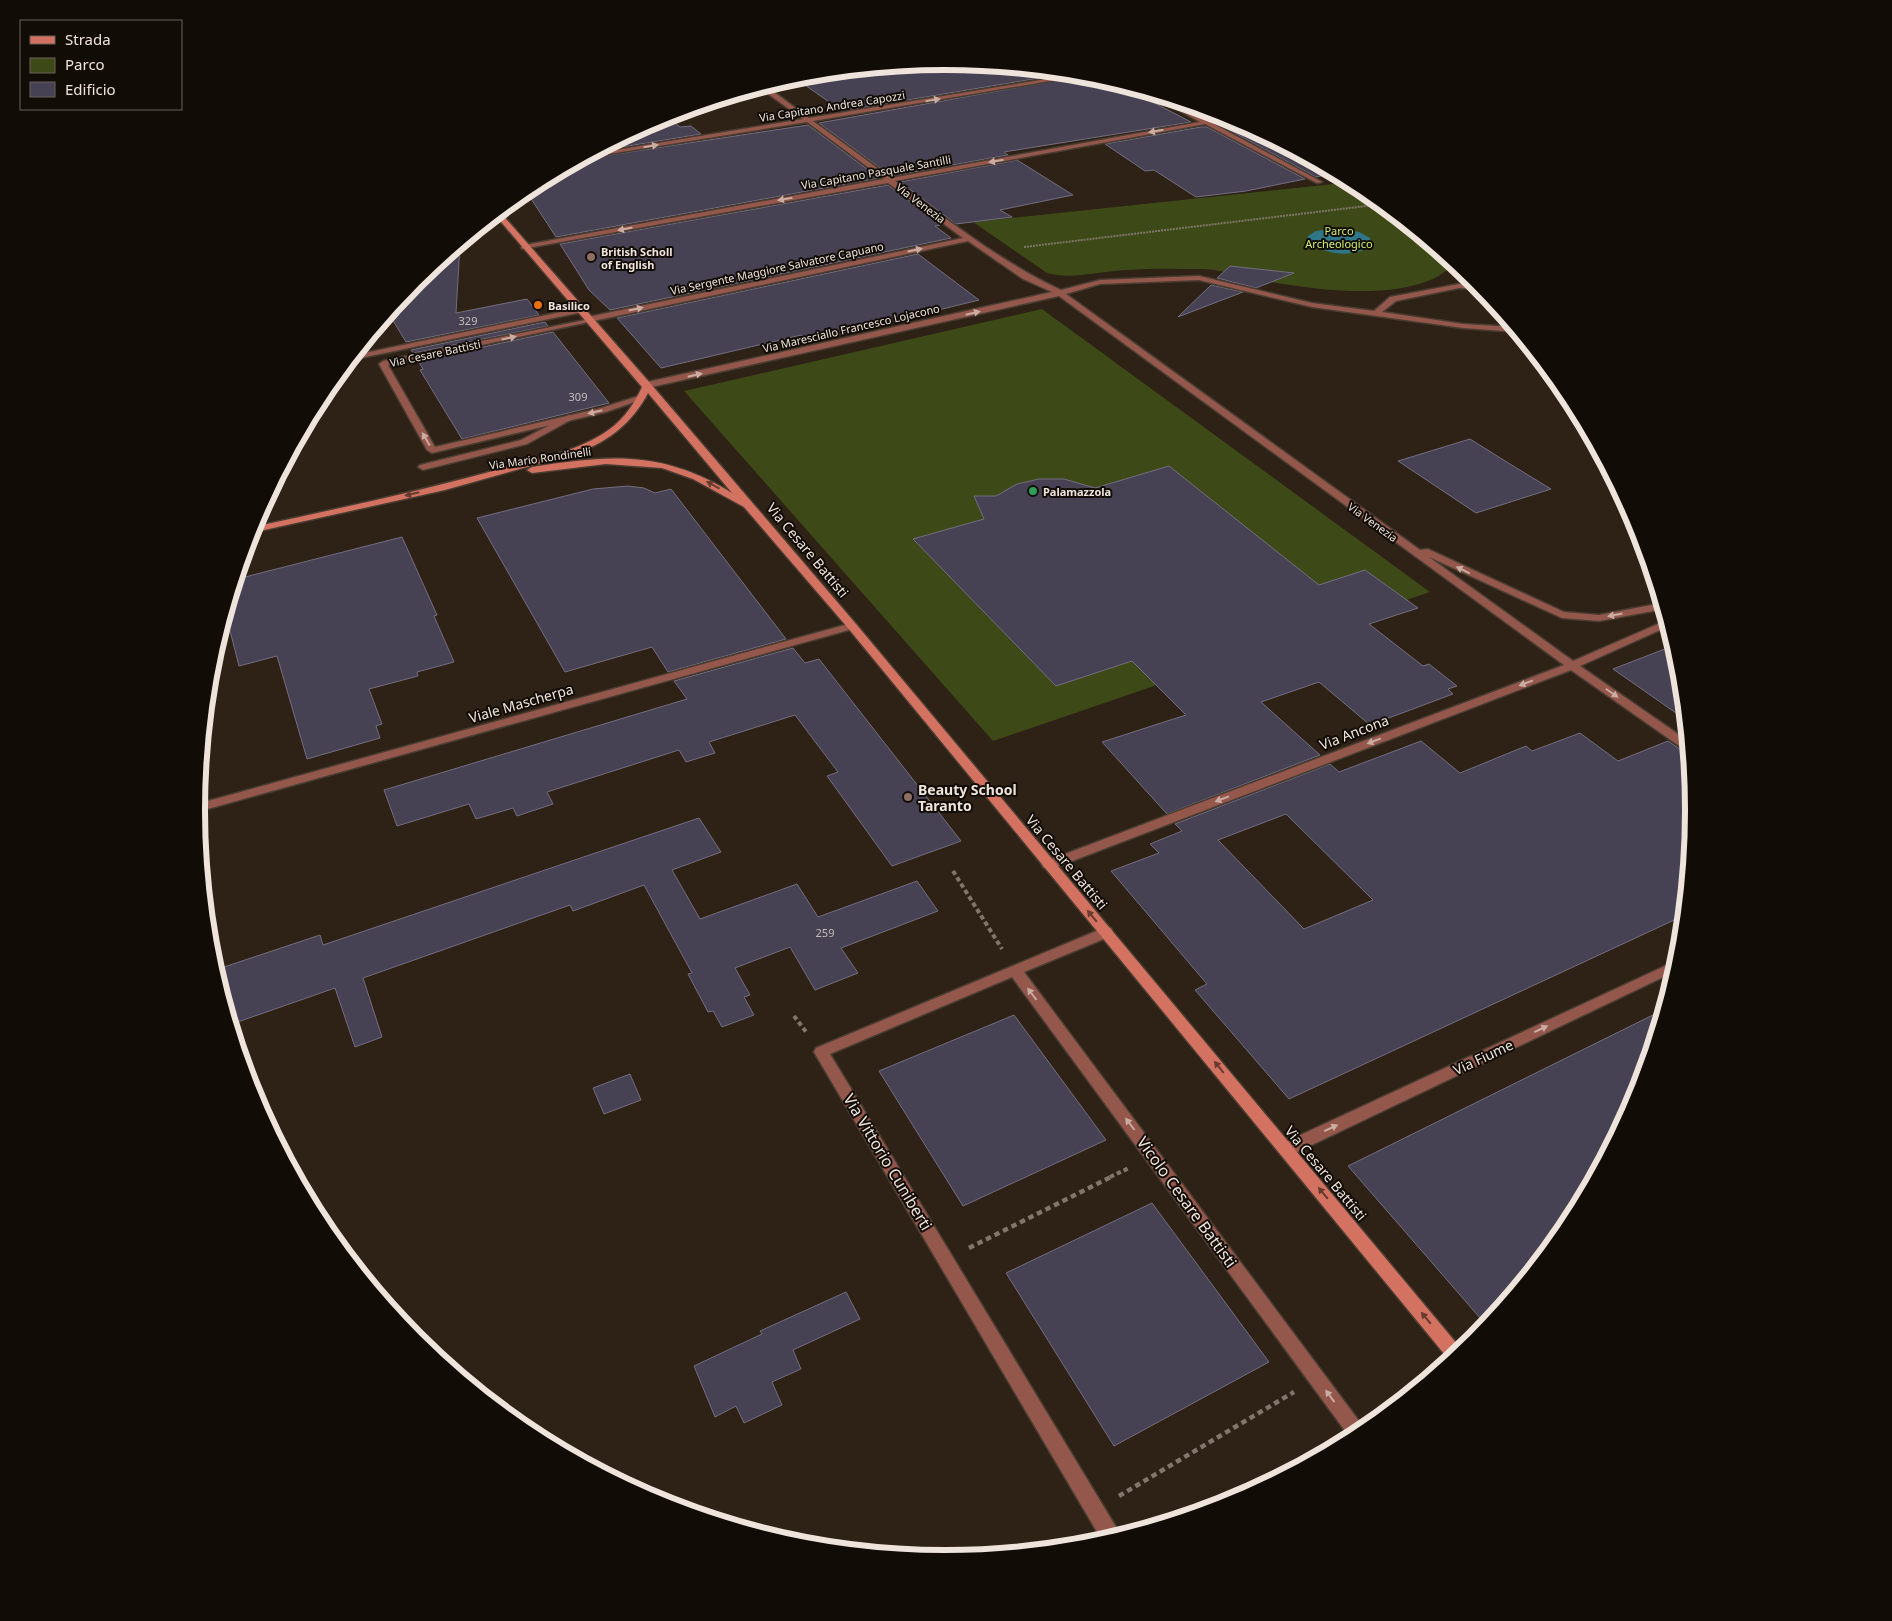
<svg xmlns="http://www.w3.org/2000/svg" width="1892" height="1621" font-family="'Noto Sans',sans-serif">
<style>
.green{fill:#3d4916}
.water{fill:#2e7688}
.building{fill:#474253;stroke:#736e80;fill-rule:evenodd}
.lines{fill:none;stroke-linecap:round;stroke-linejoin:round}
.service-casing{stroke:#493c31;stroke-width:3}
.minor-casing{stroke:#493c31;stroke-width:3}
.secondary-casing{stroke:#493c31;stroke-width:3}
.path-far2{stroke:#81766b;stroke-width:2;stroke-dasharray:2 1;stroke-linecap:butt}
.path-far1{stroke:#81766b;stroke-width:4;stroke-dasharray:4.5 3;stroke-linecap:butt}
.path{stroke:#81766b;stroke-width:4.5;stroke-dasharray:5.5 4;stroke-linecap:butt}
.service{fill:#94574c;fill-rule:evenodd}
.minor{fill:#94574c;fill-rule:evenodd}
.secondary{fill:#d47261;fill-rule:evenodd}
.oneway{fill:#caaca2}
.oneway2{fill:#693a2f}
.education-dot{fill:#8d6e63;stroke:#120c07;stroke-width:2}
.food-dot{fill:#e8710a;stroke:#120c07;stroke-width:2}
.leisure-dot{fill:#2e9e5b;stroke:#120c07;stroke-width:2}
.labels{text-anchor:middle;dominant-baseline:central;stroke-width:4;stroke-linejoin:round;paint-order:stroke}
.far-street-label{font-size:11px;fill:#eee4dc;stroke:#120c07}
.far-park-label{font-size:11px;fill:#ceee70;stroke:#120c07}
.far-poi-label{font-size:11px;font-weight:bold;fill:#eee4dc;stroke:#120c07;text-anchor:start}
.number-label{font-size:11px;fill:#c4bcba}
.street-label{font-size:14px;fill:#eee4dc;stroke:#120c07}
.poi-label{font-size:14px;font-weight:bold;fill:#eee4dc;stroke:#120c07;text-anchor:start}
.near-street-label{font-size:16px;fill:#eee4dc;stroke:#120c07}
.rim{fill:none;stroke:#eee4dc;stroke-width:6}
</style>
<rect width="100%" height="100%" fill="#2e2115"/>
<!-- green -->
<g class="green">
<path d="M 1352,182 L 1363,188 L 1455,264 C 1448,269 1441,275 1433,279 C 1387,299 1319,290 1271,282 C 1249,278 1225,270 1203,269 C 1178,269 1152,268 1127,270 C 1101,271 1073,280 1047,273 L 973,222 Z"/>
<polygon points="1042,309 1430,592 993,741 684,391"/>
</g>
<!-- water -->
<path class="water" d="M 1337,228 L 1359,232 L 1370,238 L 1371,245 C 1357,259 1320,255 1307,240 L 1308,236 L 1316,231 Z"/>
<!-- building -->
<g class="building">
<polygon points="946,61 1069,73 842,111 802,83 808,82 799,76"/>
<polygon points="1087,75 1114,82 1191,122 1004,152 1008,155 891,176 819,123"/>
<polygon points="674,122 680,127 691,126 701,134 598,151 642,128"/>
<polygon points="1241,123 1260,133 1335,173 1316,177 1220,125"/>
<polygon points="808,125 879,178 556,237 526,191 583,159"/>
<polygon points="1201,127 1207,127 1305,179 1246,191 1196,197 1154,170 1145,171 1105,144"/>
<polygon points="1017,160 1073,195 1000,210 1012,217 956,224 900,182"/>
<polygon points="888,185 942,225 935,226 951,238 610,310 589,290 560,244"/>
<polygon points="460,245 456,313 527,299 539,315 406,342 389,314 416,280"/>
<polygon points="918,254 979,300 808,342 801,335 661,368 617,318"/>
<polygon points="1230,266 1294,273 1256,288 1217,278"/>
<polygon points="1211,285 1243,292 1178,317"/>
<polygon points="545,322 548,326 413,353 411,350"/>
<polygon points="553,332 609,403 462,439 420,370 423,369 418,361"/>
<polygon points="1470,439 1510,464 1551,489 1476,513 1398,461"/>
<polygon points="1169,466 1319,585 1365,570 1418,608 1369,624 1423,666 1429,664 1457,686 1448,689 1453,694 1370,725 1319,682 1261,702 1320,755 1167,814 1102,742 1186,715 1132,661 1056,686 913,539 984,519 974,496 996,496 1017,484 1039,479 1064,479 1095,488"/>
<polygon points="628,486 644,488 655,493 671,489 786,639 668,672 652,647 565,672 477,518 593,489"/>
<polygon points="402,537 437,615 434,616 454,662 417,672 418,676 369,689 382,724 376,726 380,738 307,759 277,656 239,666 226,615 237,579"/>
<polygon points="1675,645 1681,665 1686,720 1613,669"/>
<polygon points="793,648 805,663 819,659 961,841 892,866 827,776 838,772 795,715 709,742 715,753 686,762 679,750 547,792 553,804 517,816 513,808 476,819 469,804 397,826 384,790 687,699 674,681"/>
<path d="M 1580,733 L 1618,761 L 1668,741 L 1684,752 L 1690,753 L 1695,811 L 1685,915 L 1289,1099 L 1195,990 L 1207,984 L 1111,871 L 1159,853 L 1150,844 L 1182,831 L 1175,824 L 1330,764 L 1339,772 L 1421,741 L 1460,773 L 1526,746 L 1532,751 ZM 1286,814 L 1373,900 L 1304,929 L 1218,840 Z"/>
<polygon points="699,818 721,852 672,870 700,919 797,884 818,917 917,881 938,911 841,948 858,973 815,990 790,947 735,968 750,995 744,997 754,1015 722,1027 713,1011 708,1012 688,974 692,973 644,885 573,911 570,905 363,978 382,1037 355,1047 335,988 232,1024 215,970 320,935 323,945"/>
<polygon points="1665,1009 1638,1097 1569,1227 1487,1326 1348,1166"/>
<polygon points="1014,1015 1106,1140 963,1206 879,1071"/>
<polygon points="630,1074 641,1100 604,1114 593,1088"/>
<polygon points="1152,1203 1269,1362 1114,1446 1006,1273"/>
<polygon points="846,1292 860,1319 793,1350 801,1369 772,1382 782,1405 744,1423 736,1406 715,1417 694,1366 762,1334 760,1331"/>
</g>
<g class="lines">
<!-- service casing -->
<g class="service-casing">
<g id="service">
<polygon points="580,308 583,308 583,312 351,360 355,355"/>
<polygon points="569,415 576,417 527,444 423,470 418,467 420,465 521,440"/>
</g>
</g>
<!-- minor casing -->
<g class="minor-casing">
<g id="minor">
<path d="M 1077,74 L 1085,75 L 813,121 L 891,178 L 1200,122 L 1147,92 L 1161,97 L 1207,120 L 1227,117 L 1233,118 L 1212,123 L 1322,182 L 1317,183 L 1205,124 L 895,181 C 948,220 1001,262 1061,290 L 1100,280 L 1199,276 L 1312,303 L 1374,311 L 1390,297 L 1459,284 L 1479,285 L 1483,289 L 1459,288 L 1396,301 L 1382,312 L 1463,324 L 1514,327 L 1518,332 L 1463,328 L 1312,307 L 1199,280 L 1100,284 L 1066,294 L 1420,550 L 1428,549 L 1564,612 L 1599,615 L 1662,603 L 1664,609 L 1599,621 L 1562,618 L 1429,557 L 1573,661 L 1667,620 L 1669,626 L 1580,666 L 1688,741 L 1689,751 L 1685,750 L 1571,670 L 1054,868 L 1044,868 L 1042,865 L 1044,862 L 1564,665 L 1059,296 L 647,388 L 643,385 L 647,382 L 1052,292 L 1023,279 L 968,241 L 388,365 L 435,447 L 601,408 L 642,395 L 646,398 L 606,412 L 432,453 L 427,450 L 379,364 L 383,361 L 585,320 L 588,317 L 963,238 L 888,183 L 522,249 L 521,247 L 525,245 L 884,179 L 807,122 L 584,158 L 592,154 L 803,119 L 760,88 L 766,86 L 809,118 Z"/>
<polygon points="852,623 856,624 857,626 856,628 197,812 197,804"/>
<polygon points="1106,927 1111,928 1113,932 1111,936 1024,972 1365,1429 1362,1434 1351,1439 1012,977 830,1054 1119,1532 1121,1537 1103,1542 814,1052 816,1048"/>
<polygon points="1680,959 1676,971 1293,1154 1287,1156 1281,1154 1279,1149 1281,1144"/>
</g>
</g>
<!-- secondary casing -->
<g class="secondary-casing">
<path id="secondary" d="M 500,212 L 650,383 L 856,624 L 1463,1351 L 1450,1361 L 848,628 L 744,507 L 693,479 L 662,468 L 606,464 L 532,473 L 527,470 L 532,467 C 610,455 662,450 732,493 L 648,393 C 632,423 610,440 580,452 L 445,490 L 251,533 L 253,527 C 341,508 429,489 515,465 C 544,457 575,451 601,435 C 620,424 633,407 642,387 L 496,216 Z"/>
</g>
<!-- path-far2 -->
<g class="path-far2">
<polyline points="1403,231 1405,227 1409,226"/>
<polyline points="1403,232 1414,230"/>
<polyline points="1024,247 1383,204"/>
</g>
<!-- path-far1 -->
<g class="path-far1">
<polyline points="953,871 1002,949"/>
<polyline points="794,1016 807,1033"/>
<polyline points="1110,1177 1129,1168"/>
</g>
<!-- path -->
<g class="path">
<polyline points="969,1248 1113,1176"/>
<polyline points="1119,1496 1294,1392"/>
</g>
<!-- service -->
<use href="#service" class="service"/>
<!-- minor -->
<use href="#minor" class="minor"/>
<!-- secondary -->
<use href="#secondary" class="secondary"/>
</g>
<!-- one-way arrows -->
<defs><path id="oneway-solid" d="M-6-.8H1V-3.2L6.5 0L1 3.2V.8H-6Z" transform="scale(1.25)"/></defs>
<g class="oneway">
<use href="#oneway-solid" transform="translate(933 100) rotate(-9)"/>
<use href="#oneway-solid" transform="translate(1156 131) rotate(170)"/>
<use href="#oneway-solid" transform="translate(651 146) rotate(-9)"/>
<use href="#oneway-solid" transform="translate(996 161) rotate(170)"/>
<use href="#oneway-solid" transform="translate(785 199) rotate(170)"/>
<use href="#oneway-solid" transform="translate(625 229) rotate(169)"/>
<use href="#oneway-solid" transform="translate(915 250) rotate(-12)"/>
<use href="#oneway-solid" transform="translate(636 309) rotate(-12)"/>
<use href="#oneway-solid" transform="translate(973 313) rotate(-13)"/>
<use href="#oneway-solid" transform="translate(509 338) rotate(-12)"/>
<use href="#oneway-solid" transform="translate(695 375) rotate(-13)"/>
<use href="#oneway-solid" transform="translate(595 412) rotate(167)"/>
<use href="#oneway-solid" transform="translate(426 439) rotate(-120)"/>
<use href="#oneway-solid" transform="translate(1463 570) rotate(-154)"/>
<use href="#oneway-solid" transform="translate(1615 615) rotate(169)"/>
<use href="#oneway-solid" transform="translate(1526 683) rotate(159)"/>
<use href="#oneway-solid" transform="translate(1612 693) rotate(35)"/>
<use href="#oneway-solid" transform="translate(1374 741) rotate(159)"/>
<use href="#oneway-solid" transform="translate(1222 799) rotate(159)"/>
<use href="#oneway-solid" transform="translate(1032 994) rotate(-127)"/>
<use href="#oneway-solid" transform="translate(1541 1029) rotate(-25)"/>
<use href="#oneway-solid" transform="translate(1130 1124) rotate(-127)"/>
<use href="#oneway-solid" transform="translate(1331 1128) rotate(-25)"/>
<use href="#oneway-solid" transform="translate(1330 1396) rotate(-126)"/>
</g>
<g class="oneway2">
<use href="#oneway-solid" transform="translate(713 485) rotate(-151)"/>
<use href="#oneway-solid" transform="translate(412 494) rotate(167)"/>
<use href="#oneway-solid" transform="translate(1092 916) rotate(-130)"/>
<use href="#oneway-solid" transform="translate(1219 1067) rotate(-129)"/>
<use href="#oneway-solid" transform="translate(1323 1193) rotate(-130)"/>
<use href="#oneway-solid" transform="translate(1426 1318) rotate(-130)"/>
</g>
<!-- markers -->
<g class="education-dot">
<circle cx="591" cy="257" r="5"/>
<circle cx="908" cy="797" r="5"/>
</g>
<circle class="food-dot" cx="538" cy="305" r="5"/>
<circle class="leisure-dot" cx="1033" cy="491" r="5"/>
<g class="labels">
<!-- far-street labels -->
<g class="far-street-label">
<text transform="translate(832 106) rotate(-9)">Via Capitano Andrea Capozzi</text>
<text transform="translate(876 172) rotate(-10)">Via Capitano Pasquale Santilli</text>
<text transform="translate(921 203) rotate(37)">Via Venezia</text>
<text transform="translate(777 268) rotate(-12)">Via Sergente Maggiore Salvatore Capuano</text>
<text transform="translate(851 328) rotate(-13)">Via Maresciallo Francesco Lojacono</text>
<text transform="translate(435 353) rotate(-12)">Via Cesare Battisti</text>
<text transform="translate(540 458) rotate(-8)">Via Mario Rondinelli</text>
<text transform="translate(1373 522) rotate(36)">Via Venezia</text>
</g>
<!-- far-park labels -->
<g class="far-park-label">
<text x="1339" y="230">Parco<tspan x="1339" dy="13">Archeologico</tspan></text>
</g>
<!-- far-poi labels -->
<g class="far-poi-label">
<text x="601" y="251">British Scholl<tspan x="601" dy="13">of English</tspan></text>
<text x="548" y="305">Basilico</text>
<text x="1043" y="491">Palamazzola</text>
</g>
<!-- number labels -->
<g class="number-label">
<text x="468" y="320">329</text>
<text x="578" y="396">309</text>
<text x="825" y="932">259</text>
</g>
<!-- street labels -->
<g class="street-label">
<text transform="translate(808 550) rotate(50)">Via Cesare Battisti</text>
<text transform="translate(521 703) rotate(-16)">Viale Mascherpa</text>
<text transform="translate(1354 732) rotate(-21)">Via Ancona</text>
<text transform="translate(1067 862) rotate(50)">Via Cesare Battisti</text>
<text transform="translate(1483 1057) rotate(-25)">Via Fiume</text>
<text transform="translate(1326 1173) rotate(50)">Via Cesare Battisti</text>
</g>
<!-- poi labels -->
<g class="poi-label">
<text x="918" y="789">Beauty School<tspan x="918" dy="16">Taranto</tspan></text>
</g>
<!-- near-street labels -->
<g class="near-street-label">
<text transform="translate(888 1162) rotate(59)">Via Vittorio Cuniberti</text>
<text transform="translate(1187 1202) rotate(54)">Vicolo Cesare Battisti</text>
</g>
</g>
<!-- crop -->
<path d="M0 0H1892V1621H0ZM205 810a740 740 0 1 1 1480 0a740 740 0 1 1-1480 0Z" fill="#120c07" fill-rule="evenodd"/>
<path class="rim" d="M205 810a740 740 0 1 1 1480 0a740 740 0 1 1-1480 0Z"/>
<!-- legend -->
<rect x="20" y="20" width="162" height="90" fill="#120c07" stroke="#6a625c"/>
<rect x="30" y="36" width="25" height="8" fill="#d47261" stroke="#6a625c"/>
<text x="65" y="45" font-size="15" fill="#eee4dc">Strada</text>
<rect x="30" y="58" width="25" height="15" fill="#3d4916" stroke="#6a625c"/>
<text x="65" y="70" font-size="15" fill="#eee4dc">Parco</text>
<rect x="30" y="82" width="25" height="15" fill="#474253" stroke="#6a625c"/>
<text x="65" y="95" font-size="15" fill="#eee4dc">Edificio</text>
</svg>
